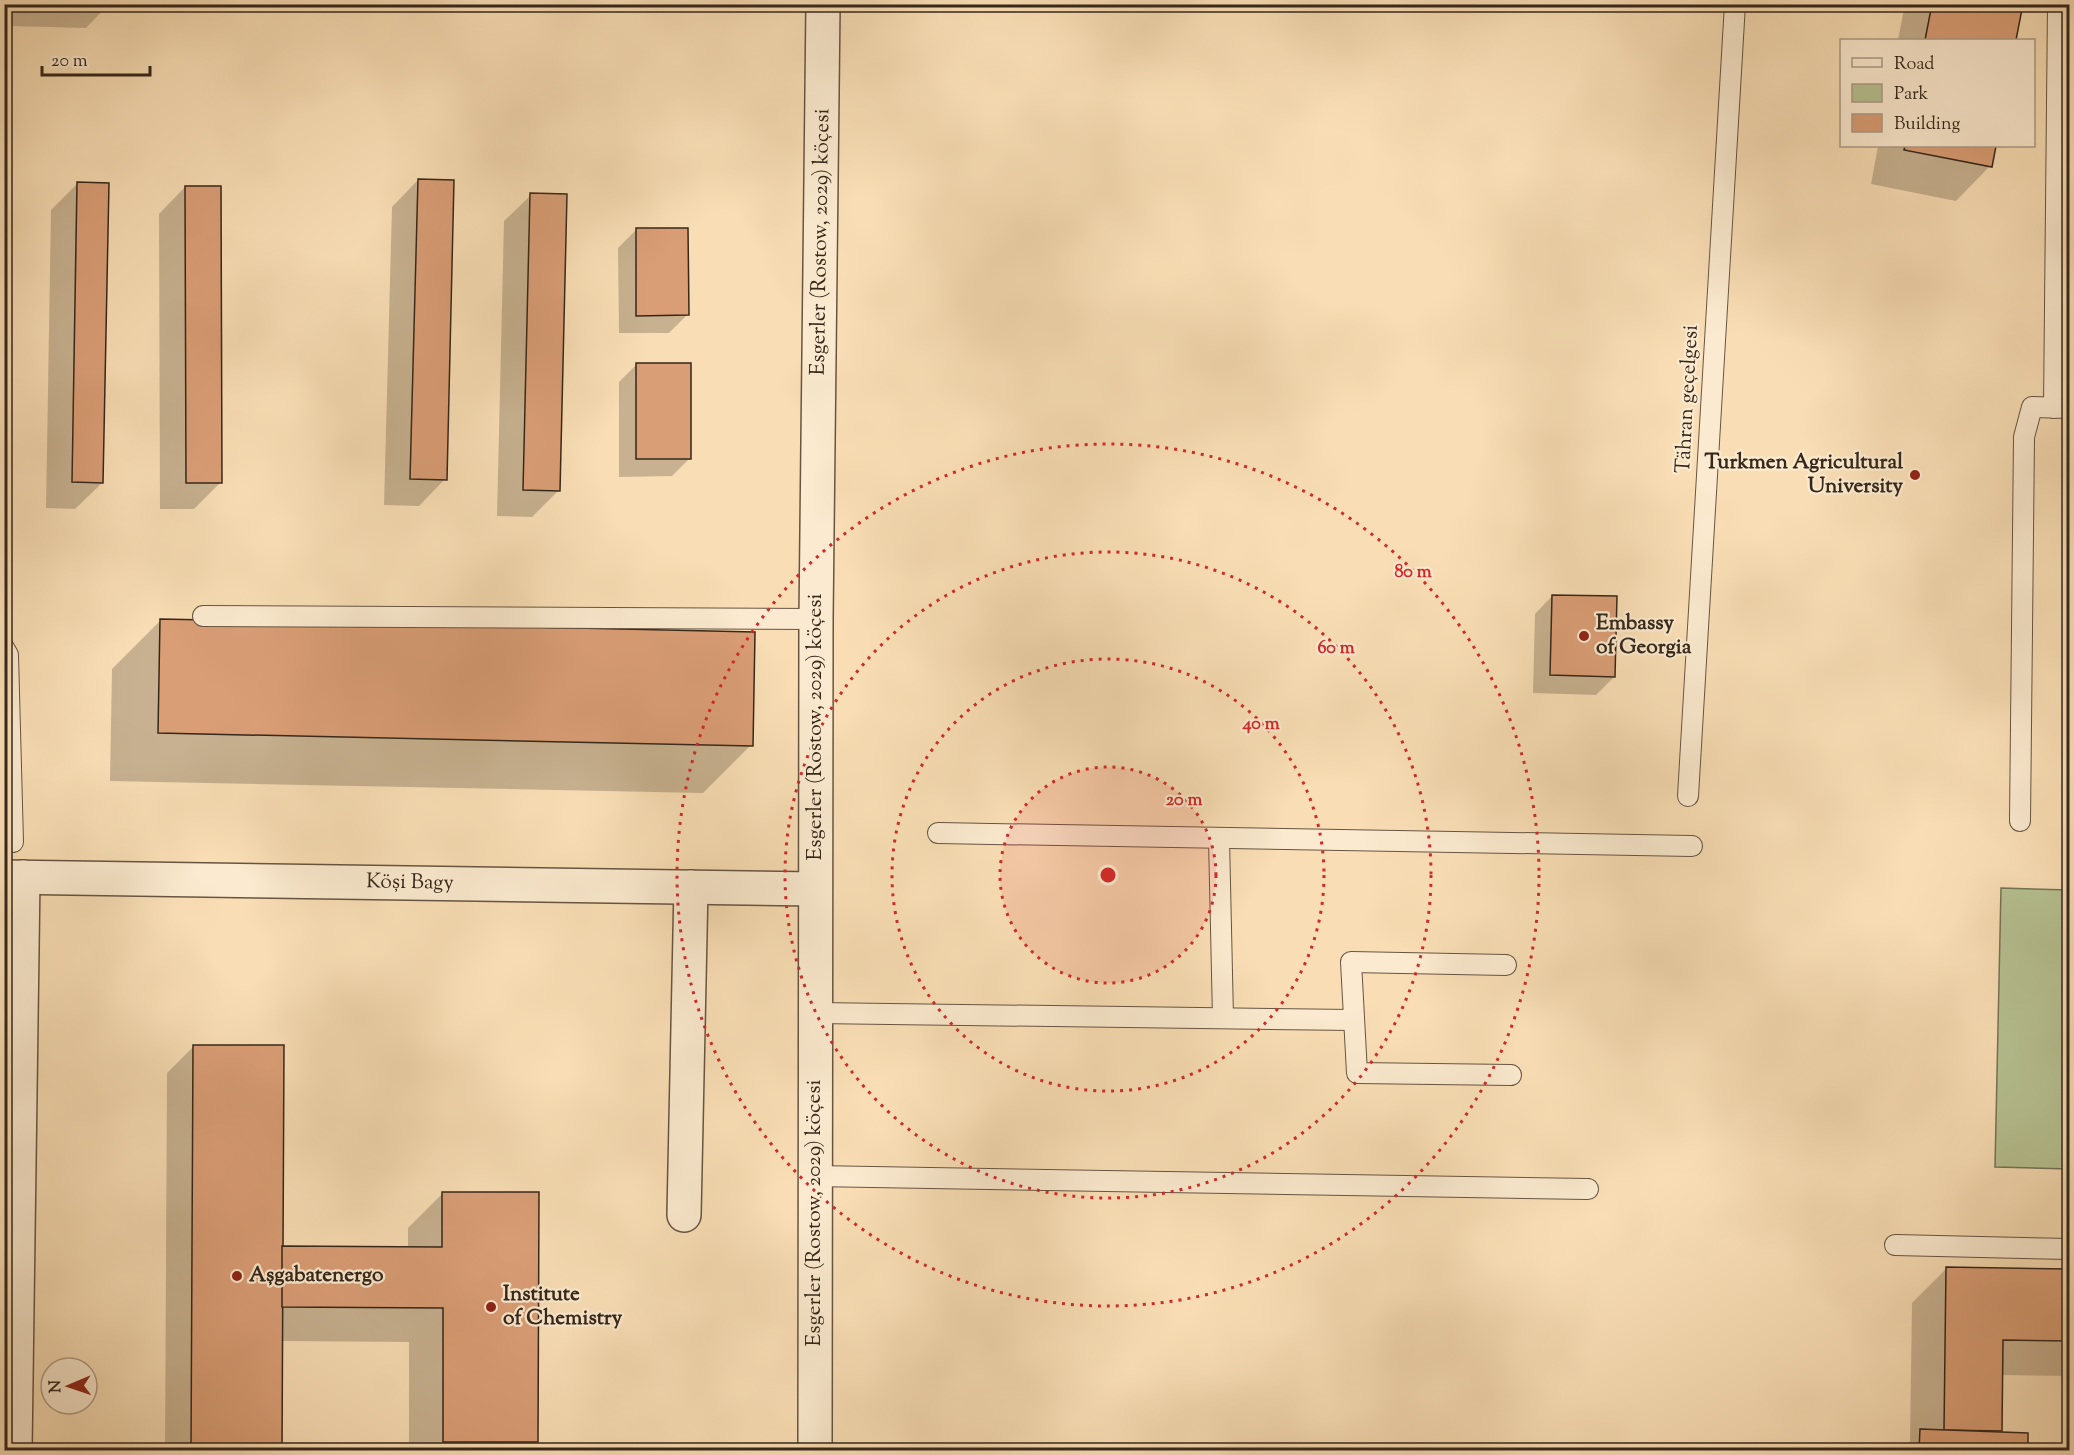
<svg xmlns="http://www.w3.org/2000/svg" width="2074" height="1455" font-family="'Sorts Mill Goudy',serif">
<style>
.park{fill:#b7c293;stroke:#767457;stroke-width:1.5}
.shadow{fill:#0003}
.building{fill:#da9e76;stroke:#35271b;stroke-width:1.5}
.lines{fill:none;stroke-linecap:round;stroke-linejoin:round}
.service-casing{stroke:#665542;stroke-width:22}
.minor-casing{stroke:#665542;stroke-width:36}
.service{stroke:#fbeacf;stroke-width:20}
.minor{stroke:#fbeacf;stroke-width:33}
.ring{fill:none;stroke:#d62828;stroke-width:3;stroke-dasharray:3 6}
.poi-dot{fill:#8f2418;stroke:#fbeacf;stroke-width:2}
.labels{text-anchor:middle;dominant-baseline:central;stroke-width:4.5;stroke-linejoin:round;paint-order:stroke}
.street-label{font-size:21px;fill:#35271b;stroke:#fbeacf}
.poi-label{font-size:21px;font-weight:bold;fill:#35271b;stroke:#fbeacf;text-anchor:start}
.centre{fill:#d62828;stroke:#fbeacf;stroke-width:3}
.ring-label{font-size:18px;text-anchor:middle;font-weight:bold;fill:#d62828;stroke:#fbeacf;stroke-width:4.5;stroke-linejoin:round;paint-order:stroke}
</style>
<rect width="100%" height="100%" fill="#f9deb5"/>
<filter id="stains"><feTurbulence type="fractalNoise" baseFrequency=".00333" numOctaves="4"/><feColorMatrix values="0 0 0 0 .2 0 0 0 0 .09 0 0 0 0 .02 0 0 0 .5 -.17"/></filter>
<radialGradient id="worn" r=".72"><stop offset=".6" stop-color="#630" stop-opacity="0"/><stop offset="1" stop-color="#630" stop-opacity=".3"/></radialGradient>
<!-- park -->
<polygon class="park" points="2001,888 2069,890 2069,1169 1995,1167"/>
<!-- shadow -->
<g class="shadow">
<polygon points="10,4 109,4 86,28 9,26"/>
<polygon points="1905,4 2021,4 2014,40 1898,40"/>
<polygon points="1878,146 1994,146 1990,166 1956,201 1871,184"/>
<polygon points="418,180 445,479 419,506 384,505 392,207"/>
<polygon points="78,183 102,483 75,509 46,508 51,210"/>
<polygon points="185,187 220,483 194,509 160,509 159,214"/>
<polygon points="531,195 559,490 532,517 497,516 504,221"/>
<polygon points="636,230 687,315 669,333 619,333 618,248"/>
<polygon points="637,364 690,458 672,476 619,477 619,382"/>
<polygon points="1552,596 1614,677 1596,695 1533,693 1535,614"/>
<polygon points="160,621 751,745 703,793 110,781 112,669"/>
<polygon points="194,1046 282,1247 408,1248 408,1228 443,1193 536,1442 527,1450 409,1450 409,1342 281,1341 281,1450 165,1450 167,1073"/>
<polygon points="1946,1269 2070,1270 2070,1376 2001,1375 2001,1432 2027,1434 2026,1450 1901,1450 1910,1441 1912,1303"/>
</g>
<!-- building -->
<g class="building">
<polygon points="1932,4 2023,4 2016,40 1925,40"/>
<polygon points="1905,146 1996,146 1992,167 1904,150"/>
<polygon points="418,179 454,180 447,480 410,479"/>
<polygon points="77,182 109,183 103,483 72,482"/>
<polygon points="185,186 221,186 222,483 186,483"/>
<polygon points="530,193 567,194 560,491 523,490"/>
<polygon points="636,228 688,228 689,315 636,316"/>
<rect x="636" y="363" width="55" height="96"/>
<polygon points="1552,595 1617,596 1615,677 1550,675"/>
<polygon points="160,619 755,632 753,746 158,733"/>
<polygon points="193,1045 284,1045 282,1450 191,1450"/>
<polygon points="442,1192 539,1192 538,1442 443,1442 443,1308 282,1307 282,1246 442,1247"/>
<polygon points="1946,1267 2070,1269 2070,1341 2003,1340 2002,1431 1944,1430"/>
<polygon points="1920,1429 2028,1433 2028,1450 1919,1450"/>
</g>
<g class="lines">
<!-- service casing -->
<g class="service-casing">
<g id="service">
<polyline points="2054,408 2058,4"/>
<polyline points="203,616 816,619"/>
<polyline points="4,648 8,655 13,842"/>
<polyline points="1688,796 1735,4"/>
<polyline points="2020,821 2024,437 2032,407 2070,408"/>
<polyline points="938,833 1692,846"/>
<polyline points="1219,839 1223,1018"/>
<polyline points="1506,965 1351,962 1357,1073 1511,1075"/>
<polyline points="816,1013 1353,1020"/>
<polyline points="814,1176 1588,1189"/>
<polyline points="1895,1245 2070,1249"/>
</g>
</g>
<!-- minor casing -->
<g class="minor-casing">
<g id="minor">
<polyline points="4,877 815,889"/>
<polyline points="684,1215 691,887"/>
<polyline points="15,1450 23,877"/>
<polyline points="815,1450 816,619 823,4"/>
</g>
</g>
<!-- service -->
<use href="#service" class="service"/>
<!-- minor -->
<use href="#minor" class="minor"/>
</g>
<!-- distance rings -->
<circle cx="1108" cy="875" r="108" fill="#d62828" fill-opacity=".12"/>
<g class="ring">
<circle cx="1108" cy="875" r="108"/>
<circle cx="1108" cy="875" r="216"/>
<circle cx="1108" cy="875" r="323"/>
<circle cx="1108" cy="875" r="431"/>
</g>
<!-- markers -->
<g class="poi-dot">
<circle cx="1915" cy="475" r="6"/>
<circle cx="1584" cy="636" r="6"/>
<circle cx="237" cy="1276" r="6"/>
<circle cx="491" cy="1307" r="6"/>
</g>
<g class="labels">
<!-- street labels -->
<g class="street-label">
<text transform="translate(821 242) rotate(-89)">Esgerler (Rostow, 2029) köçesi</text>
<text transform="translate(1688 399) rotate(-87)">Tähran geçelgesi</text>
<text transform="translate(816 727) rotate(-90)">Esgerler (Rostow, 2029) köçesi</text>
<text transform="translate(410 883) rotate(1)">Köşi Bagy</text>
<text transform="translate(815 1213) rotate(-90)">Esgerler (Rostow, 2029) köçesi</text>
</g>
<!-- poi labels -->
<g class="poi-label">
<text x="1903" y="463" text-anchor="end">Turkmen Agricultural<tspan x="1903" dy="24">University</tspan></text>
<text x="1596" y="624">Embassy<tspan x="1596" dy="24">of Georgia</tspan></text>
<text x="249" y="1276">Aşgabatenergo</text>
<text x="503" y="1295">Institute<tspan x="503" dy="24">of Chemistry</tspan></text>
</g>
</g>
<circle cx="1108" cy="875" r="9" class="centre"/>
<g class="ring-label">
<text x="1413" y="577">80 m</text>
<text x="1336" y="653">60 m</text>
<text x="1261" y="729">40 m</text>
<text x="1184" y="805">20 m</text>
</g>
<!-- margin -->
<rect width="2074" height="1455" fill="none" stroke="#f9deb5" stroke-width="24"/>
<rect x="6" y="6" width="2062" height="1443" fill="none" stroke="#35271b" stroke-width="3"/>
<rect x="12" y="12" width="2050" height="1431" fill="none" stroke="#35271b" stroke-width="1.5"/>
<!-- legend -->
<rect x="1840" y="39" width="195" height="108" fill="#fbeacf" stroke="#ac9c87" stroke-width="1.5"/>
<rect x="1852" y="58" width="30" height="9" fill="#fbeacf" stroke="#ac9c87" stroke-width="1.5"/>
<text x="1894" y="69" font-size="18" fill="#35271b">Road</text>
<rect x="1852" y="84" width="30" height="18" fill="#b7c293" stroke="#ac9c87" stroke-width="1.5"/>
<text x="1894" y="99" font-size="18" fill="#35271b">Park</text>
<rect x="1852" y="114" width="30" height="18" fill="#da9e76" stroke="#ac9c87" stroke-width="1.5"/>
<text x="1894" y="129" font-size="18" fill="#35271b">Building</text>
<!-- north arrow -->
<g transform="translate(69 1386) rotate(268)"><circle r="28" fill="#fbeacf" stroke="#ac9c87" stroke-width="1.5"/>
<path d="M0-4.5L10 22L0 15L-10 22Z" fill="#8f2418"/>
<text y="-9" font-size="16" font-weight="bold" text-anchor="middle" fill="#35271b">N</text>
</g>
<!-- scale -->
<path d="M42 66v9h108v-9" fill="none" stroke="#35271b" stroke-width="3"/>
<text x="51" y="66" font-size="18" fill="#35271b" stroke="#fbeacf" stroke-width="4.5" paint-order="stroke">20 m</text>
<rect width="100%" height="100%" filter="url(#stains)"/>
<rect width="100%" height="100%" fill="url(#worn)"/>
</svg>
